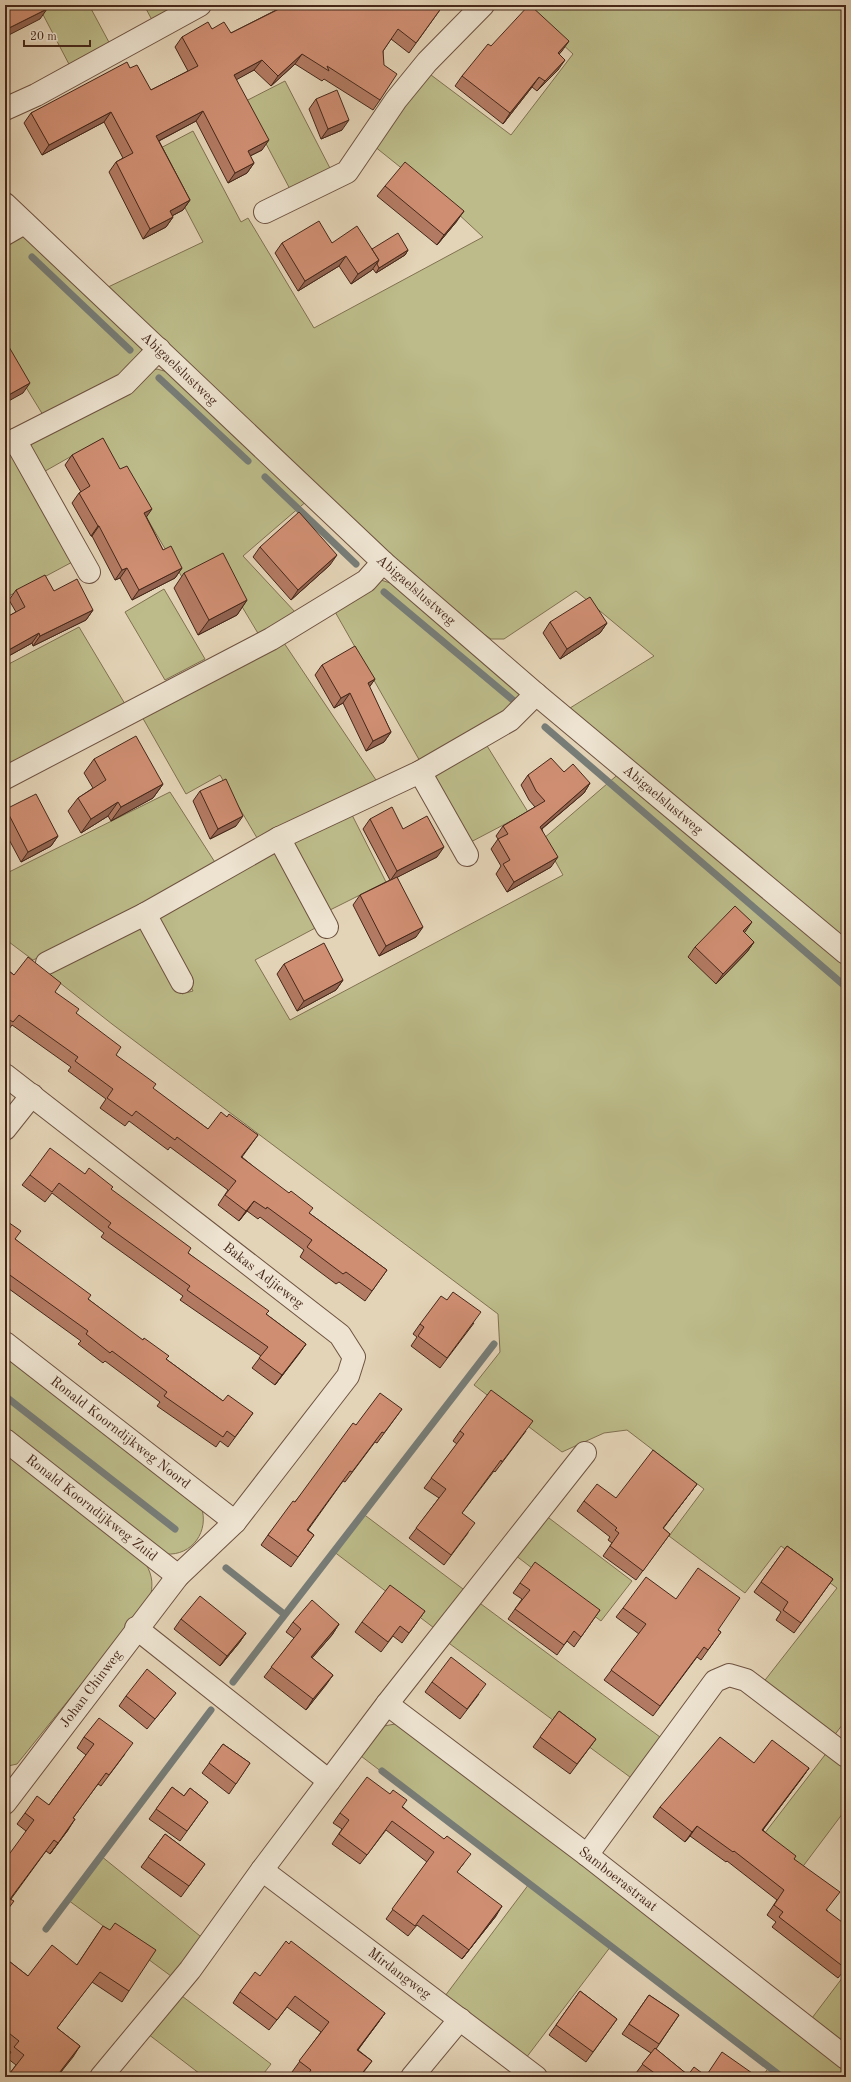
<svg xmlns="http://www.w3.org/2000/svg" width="851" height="2082" font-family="'Old Standard TT',serif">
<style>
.green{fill:#bcbb89;stroke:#817151}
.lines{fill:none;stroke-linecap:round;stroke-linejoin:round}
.stream{stroke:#777d78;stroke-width:7}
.minor-casing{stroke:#6e5240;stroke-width:24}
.minor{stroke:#ede3d0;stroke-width:22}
.wall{fill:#b27a62;stroke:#462719}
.shaded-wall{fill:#916350;stroke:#462719}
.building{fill:#cf8e72;stroke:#462719}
.labels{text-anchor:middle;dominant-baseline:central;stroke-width:3;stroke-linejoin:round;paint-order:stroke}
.street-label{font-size:14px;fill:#462719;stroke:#ede3d0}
</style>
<rect width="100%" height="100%" fill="#e4d4b7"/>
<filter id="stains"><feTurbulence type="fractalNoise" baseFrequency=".005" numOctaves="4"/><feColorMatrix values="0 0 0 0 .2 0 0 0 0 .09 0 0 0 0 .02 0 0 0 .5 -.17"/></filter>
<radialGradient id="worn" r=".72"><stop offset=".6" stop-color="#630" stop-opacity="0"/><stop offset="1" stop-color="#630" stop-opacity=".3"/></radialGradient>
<!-- green -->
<g class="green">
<polygon points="38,5 89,5 111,46 71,68"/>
<polygon points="144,5 181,5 152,20"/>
<polygon points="520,5 846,5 846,941 570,708 654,656 576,591 504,639 491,639 443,606 106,288 203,242 155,151 193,131 241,222 248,218 314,328 483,237 455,211 374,146 427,72 511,135 573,54"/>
<polygon points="285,81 332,172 291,191 244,102"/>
<polygon points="23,236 143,343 141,354 120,376 43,415 5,353 5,243"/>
<polygon points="157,369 175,374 308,500 243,556 296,613 259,635 214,560 182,577 100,440 40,474 23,443 145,373"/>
<polygon points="12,449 76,560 5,598 5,453"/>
<path d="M 381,580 L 390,583 L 522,691 C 517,711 441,750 421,763 L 334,610 Z"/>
<polygon points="164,589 205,659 165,680 125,612"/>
<polygon points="79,627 125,704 5,769 5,666"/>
<polygon points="282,640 380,786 260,843 220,775 186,794 141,715"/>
<polygon points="484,741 528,812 467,844 430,774"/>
<polygon points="622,771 846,961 846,1720 833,1737 762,1684 837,1588 781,1546 745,1593 669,1536 704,1489 627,1430 604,1433 562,1452 474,1385 500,1352 498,1314 112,1024 45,971 142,922 182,994 193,991 155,916 276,847 319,926 255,960 290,1020 563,875 543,839"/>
<polygon points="170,792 218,867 144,909 33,960 5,939 5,874"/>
<polygon points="350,811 386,882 326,912 286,841"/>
<path d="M 5,1355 L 201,1506 C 210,1531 192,1556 166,1554 L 5,1428 Z"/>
<path d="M 5,1454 L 146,1564 C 153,1577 153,1585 150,1599 L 17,1764 L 8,1766 L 5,1764 Z"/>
<polygon points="362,1513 467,1592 438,1631 333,1551"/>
<polygon points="545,1515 632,1581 601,1621 515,1555"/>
<polygon points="477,1601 664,1740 634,1780 446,1641"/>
<polygon points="395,1724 405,1729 846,2068 846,2077 762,2077 769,2067 611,1946 526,2058 445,1996 529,1884 357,1753 384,1726"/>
<polygon points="828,1751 846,1765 846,1809 801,1869 761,1838"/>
<polygon points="101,1856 205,1940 175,1979 68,1900"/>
<polygon points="846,1973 846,2043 812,2018"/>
<polygon points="178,1993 271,2064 261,2077 204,2077 148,2034"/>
</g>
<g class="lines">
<!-- stream -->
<g class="stream">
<polyline points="32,257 130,350"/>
<polyline points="159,378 248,461"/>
<polyline points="265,477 356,564"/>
<polyline points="384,592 520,706"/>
<polyline points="545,727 846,987"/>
<polyline points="5,1396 175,1529"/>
<polyline points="226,1568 284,1614"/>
<polyline points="233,1682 494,1344"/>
<polyline points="382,1771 782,2077"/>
<polyline points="46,1929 211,1710"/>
</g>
<!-- minor casing -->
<g class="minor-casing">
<g id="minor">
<polyline points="5,109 36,95 200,5"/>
<path id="s1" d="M 5,204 L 383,562 L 536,694 L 846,953"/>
<polyline points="265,212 347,172 396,100 427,62 483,5"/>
<polyline points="5,234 24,223"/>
<polyline points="15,440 89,572"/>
<polyline points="5,445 125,384 159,349"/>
<polyline points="420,772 467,855"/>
<polyline points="5,778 271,639 366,581 383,562"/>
<polyline points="279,838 327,927"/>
<polyline points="145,914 182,982"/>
<polyline points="47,963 145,914 279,838 420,772 510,720 536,694"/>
<path id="s2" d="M 5,1075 L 340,1335 L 354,1357 L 348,1376 L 235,1522 L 178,1576 L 5,1803"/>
<polyline points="5,1129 32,1095"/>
<path id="s3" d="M 5,1343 L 235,1522"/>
<path id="s4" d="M 5,1440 L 178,1576"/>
<polyline points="136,1628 329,1781"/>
<path id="s5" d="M 387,1704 L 587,1855 L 846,2058"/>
<polyline points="587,1855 715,1681 729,1675 746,1680 846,1756"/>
<path id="s6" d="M 262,1870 L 536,2077"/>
<polyline points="101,2077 190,1970 262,1870 387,1704 585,1453"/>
<polyline points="412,2077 460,2019"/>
</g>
</g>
<!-- minor -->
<use href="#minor" class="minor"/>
</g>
<!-- wall -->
<g class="wall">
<polygon points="282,5 439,5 442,7 409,53 391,39 383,51 380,100 373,110 324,79 322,81 295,64 271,86 254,70 236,79 262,150 250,156 254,163 247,173 228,183 196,121 159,141 190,200 183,210 172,216 173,217 166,227 143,239 109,172 116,162 123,158 104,122 42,155 24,123 31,113 130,68 151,90 188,71 175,47 182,37 212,29 231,33 284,6"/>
<polygon points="491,46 562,51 559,54 558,70 537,91 532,87 503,124 455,86 462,76"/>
<polygon points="316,99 342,130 321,139 309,109"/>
<polygon points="385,186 457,221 437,245 377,196"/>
<polygon points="282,243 332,243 372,249 408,250 405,255 376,273 373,269 372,270 351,284 339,266 298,291 275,253"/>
<polygon points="72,455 146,516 163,550 182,568 175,578 132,600 120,578 115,580 92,536 91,536 72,503 79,493 81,492 65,465"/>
<polygon points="260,547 330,565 291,600 253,557"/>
<polygon points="184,573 247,600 237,615 198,635 174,588"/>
<polygon points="16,590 54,591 93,610 86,620 33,646 32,643 5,658 5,618 16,612 9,600"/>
<polygon points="550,622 607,623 600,633 560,659 543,633"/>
<polygon points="322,665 375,679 369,687 391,732 384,742 366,751 343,703 334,708 315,675"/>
<polygon points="94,759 163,784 153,798 111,821 108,816 81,833 68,811 78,798 93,788 84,773"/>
<polygon points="564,772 590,783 584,793 542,829 551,867 507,892 496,874 501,866 491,849 498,839 496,836 503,826 535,807 529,800 521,785 528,775"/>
<polygon points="200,791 236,826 210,839 193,801"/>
<polygon points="6,809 58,836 51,846 21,862 5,832 5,810"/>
<polygon points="370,819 403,829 437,857 397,877 416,937 379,956 353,905 360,895 390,880 363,829"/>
<polygon points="744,933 754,942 747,952 716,984 688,957 695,947"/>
<polygon points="284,964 343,980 336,990 297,1011 277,974"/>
<polygon points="5,968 14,975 55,992 116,1055 153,1089 208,1129 227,1117 258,1135 242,1157 309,1213 387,1270 365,1301 339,1282 336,1284 300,1257 304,1250 260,1217 258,1219 247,1211 239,1221 218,1205 228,1190 170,1147 168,1150 129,1121 125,1126 100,1108 106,1099 68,1071 71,1067 12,1025 6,1033 5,1032"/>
<polygon points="85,1174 111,1190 188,1253 266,1314 306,1344 275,1385 252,1368 261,1356 180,1300 183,1296 101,1237 104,1233 52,1193 45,1202 22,1185 30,1175"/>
<polygon points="5,1220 15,1239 88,1299 166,1359 223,1401 253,1413 228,1447 220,1441 216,1447 157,1406 160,1402 105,1361 103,1363 78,1344 81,1341 5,1286"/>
<polygon points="474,1323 440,1368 411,1346 417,1337 413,1334 420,1324"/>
<polygon points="402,1409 377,1443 375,1442 345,1482 343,1481 308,1530 314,1535 291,1567 261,1545 268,1535 295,1502 356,1425"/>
<polygon points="460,1431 526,1431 495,1472 494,1471 462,1513 468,1533 444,1565 409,1538 439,1498 424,1488 457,1444 453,1441"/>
<polygon points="690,1493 663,1528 670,1534 636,1580 603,1556 612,1543 608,1540 610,1537 577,1511 584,1501 616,1498"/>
<polygon points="787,1546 833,1579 794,1633 776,1620 781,1612 754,1592"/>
<polygon points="520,1583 600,1610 574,1647 567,1641 557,1655 508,1619 522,1599 513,1593"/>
<polygon points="623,1608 718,1630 721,1632 701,1660 697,1657 653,1716 604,1680 639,1634 616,1617"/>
<polygon points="425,1611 402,1643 393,1636 381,1652 355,1632 362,1622"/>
<polygon points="181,1619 246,1633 239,1643 220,1666 174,1629"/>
<polygon points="293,1622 339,1624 332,1635 312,1658 333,1675 306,1710 264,1677 294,1638 286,1632"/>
<polygon points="432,1682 479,1694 460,1719 425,1692"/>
<polygon points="176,1693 168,1703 147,1729 119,1706 126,1696"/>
<polygon points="559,1711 596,1739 570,1774 533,1747"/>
<polygon points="84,1737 125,1754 101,1786 98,1784 73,1818 68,1830 50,1854 46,1851 11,1899 5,1914 26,1831 17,1824 25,1813 49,1805 86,1755 77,1748"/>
<polygon points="223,1744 250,1763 229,1794 202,1773"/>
<polygon points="754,1763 809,1768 763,1830 794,1859 827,1910 846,1968 838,1978 772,1927 776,1922 767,1915 777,1900 727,1861 726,1862 690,1836 685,1842 653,1817 660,1807"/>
<polygon points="172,1787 184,1796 190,1788 208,1802 180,1841 149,1819"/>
<polygon points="403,1807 464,1863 457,1872 496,1916 462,1959 417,1925 408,1936 386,1919 427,1862 386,1830 360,1864 332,1844 342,1829 333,1823 340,1813"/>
<polygon points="165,1834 205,1864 181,1897 141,1867"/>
<polygon points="103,1926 129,1991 122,2002 92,1982 57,2028 80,2046 57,2077 7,2077 16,2065 7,2058 11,2052 5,2047 5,1958 28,1976 77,1965"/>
<polygon points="260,1976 385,2013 358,2050 372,2061 360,2077 298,2077 292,2072 321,2032 287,2007 269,2030 233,2003 240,1992"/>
<polygon points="580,1991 617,2019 586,2062 549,2035"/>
<polygon points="649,1995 679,2015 656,2049 688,2075 750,2077 633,2077 651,2053 622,2034"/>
</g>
<!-- shaded-wall -->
<g class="shaded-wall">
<polygon points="47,9 40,19 5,37 5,30"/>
<polygon points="569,41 562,51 551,63 558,53"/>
<polygon points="302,54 295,64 271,86 278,76"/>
<polygon points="262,60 254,70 227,85 234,75"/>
<polygon points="565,60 558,70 537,91 545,81"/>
<polygon points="539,77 532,87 503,124 510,113"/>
<polygon points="203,111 196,121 149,146 156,136"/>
<polygon points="111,112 104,122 42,155 49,145"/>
<polygon points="349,120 342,130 321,139 328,129"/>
<polygon points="269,140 262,150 240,161 248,151"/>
<polygon points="254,163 247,173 228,183 235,173"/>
<polygon points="190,200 183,210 162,221 170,211"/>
<polygon points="464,211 457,221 437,245 444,235"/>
<polygon points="173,217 166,227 143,239 150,229"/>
<polygon points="408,250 405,255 376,273 379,268"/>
<polygon points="346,256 339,266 298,291 305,281"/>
<polygon points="379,260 372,270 351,284 358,274"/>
<polygon points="30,383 23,393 5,403 5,397"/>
<polygon points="152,509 145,519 144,513"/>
<polygon points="98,526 99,526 92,536 91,536"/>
<polygon points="337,555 330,565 291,600 298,590"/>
<polygon points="127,568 120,578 115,580 122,570"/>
<polygon points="182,568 175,578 132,600 139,590"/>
<polygon points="247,600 237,615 198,635 209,620"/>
<polygon points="93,610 86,620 33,646 40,636"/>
<polygon points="607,623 600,633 560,659 567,649"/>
<polygon points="39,633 32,643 5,658 5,652"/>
<polygon points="375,679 368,689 368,683"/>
<polygon points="350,693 343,703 334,708 341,698"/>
<polygon points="391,732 384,742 366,751 373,741"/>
<polygon points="590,783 584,793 533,836 540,827"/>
<polygon points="163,784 153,798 111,821 121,807"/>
<polygon points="118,802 108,816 81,833 91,819"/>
<polygon points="243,816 236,826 210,839 218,829"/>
<polygon points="58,836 51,846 21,862 28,852"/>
<polygon points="444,847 437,857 390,881 397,871"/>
<polygon points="558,857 551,867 507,892 514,882"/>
<polygon points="752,922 745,932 736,942 743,931"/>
<polygon points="423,927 416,937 379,956 386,946"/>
<polygon points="754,942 747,952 716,984 723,974"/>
<polygon points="343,980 336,990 297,1011 304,1001"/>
<polygon points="254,1201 247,1211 239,1221 246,1211"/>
<polygon points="306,1344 299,1354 275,1385 282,1375"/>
<polygon points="697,1484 690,1493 656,1538 663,1528"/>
<polygon points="339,1624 332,1635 304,1667 311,1657"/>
<polygon points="246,1633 239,1643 220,1666 227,1656"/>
<polygon points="333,1675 326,1685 306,1710 313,1699"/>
<polygon points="809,1768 802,1778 755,1840 762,1830"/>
<polygon points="75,1819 68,1830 50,1854 58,1843"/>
<polygon points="697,1826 690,1836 685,1842 692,1832"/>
<polygon points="502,1906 496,1916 462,1959 469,1950"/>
<polygon points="385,2013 378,2023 350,2060 357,2050"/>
<polygon points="80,2046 73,2057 57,2077 56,2077"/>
</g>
<!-- building -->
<g class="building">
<polygon points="5,5 45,5 47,9 5,30"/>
<polygon points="287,5 439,5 442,7 416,43 398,29 383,51 384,65 397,74 380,100 327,66 329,71 302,54 278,76 262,60 234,75 269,140 248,151 254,163 235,173 203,111 156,136 190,200 170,211 173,217 150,229 116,162 133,153 111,112 49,145 31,113 127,62 130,68 137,65 151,90 198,66 182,37 208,22 212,29 224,22 231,33"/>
<polygon points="529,5 530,5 569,41 558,53 565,60 545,81 539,77 510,113 462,76 488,44 491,46"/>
<polygon points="337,90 349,120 328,129 316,99"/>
<polygon points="405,162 464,211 444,235 385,186"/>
<polygon points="319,221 332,243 357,226 379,260 358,274 346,256 305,281 282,243"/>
<polygon points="398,233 408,250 379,268 377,264 379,260 372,249"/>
<polygon points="5,340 30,383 5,397"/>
<polygon points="103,438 120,469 127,466 152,509 144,513 163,550 171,546 182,568 139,590 127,568 122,570 99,526 98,526 79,493 90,486 72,455"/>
<polygon points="299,512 337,555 298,590 260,547"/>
<polygon points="223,553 247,600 209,620 184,573"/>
<polygon points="45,575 54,591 77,579 93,610 40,636 39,633 5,652 5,618 25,607 16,590"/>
<polygon points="590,597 607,623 567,649 550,622"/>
<polygon points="355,646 375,679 368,683 391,732 373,741 350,693 341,698 322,665"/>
<polygon points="136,736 163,784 121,807 118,802 91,819 78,798 106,780 94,759"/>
<polygon points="551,758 564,772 573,764 590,783 540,827 558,857 514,882 503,864 510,860 498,839 508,834 503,826 545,801 536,791 528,775"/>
<polygon points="226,779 243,816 218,829 200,791"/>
<polygon points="36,794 58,836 28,852 6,809"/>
<polygon points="392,807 403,829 427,816 444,847 397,871 370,819"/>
<polygon points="397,877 423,927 386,946 360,895"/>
<polygon points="735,906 752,922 743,931 754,942 723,974 695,947"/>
<polygon points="324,943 343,980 304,1001 284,964"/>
<polygon points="28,957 61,983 55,992 79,1009 76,1013 121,1047 116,1055 156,1084 153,1088 208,1129 221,1112 227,1117 229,1114 258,1135 241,1157 289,1193 291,1191 313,1208 309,1213 387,1270 372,1291 346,1272 343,1274 307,1247 312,1240 267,1207 266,1209 254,1201 246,1211 225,1195 236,1181 177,1137 175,1140 136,1111 132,1116 107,1098 113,1089 75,1061 78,1057 19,1015 13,1022 5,1017 5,968 14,975"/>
<polygon points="50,1148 85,1174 89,1168 113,1187 111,1189 191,1248 188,1253 269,1311 266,1314 306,1344 282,1375 259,1358 268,1347 187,1290 190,1286 108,1227 111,1223 59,1183 52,1192 30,1175"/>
<polygon points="5,1220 21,1231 15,1239 91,1295 88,1299 143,1340 144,1338 169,1356 166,1359 223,1401 228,1395 253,1413 235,1437 227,1431 223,1437 164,1396 167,1392 112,1351 110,1353 86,1334 88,1331 7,1273 10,1269 5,1266"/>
<polygon points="453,1292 481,1312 447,1358 418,1336 424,1327 420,1324 441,1296 447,1300"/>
<polygon points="491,1390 533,1421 502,1462 501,1460 462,1513 475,1523 451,1555 416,1528 446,1489 431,1478 464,1434 460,1431"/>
<polygon points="380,1393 402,1409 384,1433 382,1432 352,1472 350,1471 307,1530 314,1535 298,1557 268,1535 293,1501 295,1502 353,1423 356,1425"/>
<polygon points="653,1450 697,1484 663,1528 670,1534 643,1571 610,1546 619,1533 615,1530 617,1528 584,1501 597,1484 616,1498"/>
<polygon points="787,1546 833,1579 801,1623 783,1610 788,1602 761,1582"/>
<polygon points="535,1562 600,1610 581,1637 574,1631 564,1645 515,1609 530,1590 520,1583"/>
<polygon points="698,1568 740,1598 718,1630 721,1632 708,1650 704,1647 660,1706 611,1670 646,1624 623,1608 646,1577 676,1599"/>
<polygon points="390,1585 425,1611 409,1633 400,1626 388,1642 362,1622"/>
<polygon points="200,1596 246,1633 227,1656 181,1619"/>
<polygon points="312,1600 339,1624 311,1657 333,1675 313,1699 271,1667 301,1629 293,1622"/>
<polygon points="451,1657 486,1684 467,1709 432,1682"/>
<polygon points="147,1669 176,1693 155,1719 126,1696"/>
<polygon points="559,1711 596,1739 577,1764 540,1737"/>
<polygon points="99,1718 133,1743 109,1775 106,1773 73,1818 75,1819 58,1843 54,1840 10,1899 14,1901 5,1913 5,1860 34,1820 25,1813 37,1796 49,1805 94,1744 84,1737"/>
<polygon points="720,1737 754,1763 772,1740 809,1768 762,1830 796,1856 794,1859 840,1892 826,1910 846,1925 846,1967 845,1968 779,1917 783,1912 774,1905 784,1890 734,1851 733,1852 697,1826 692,1832 660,1807"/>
<polygon points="223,1744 250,1763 236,1784 209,1763"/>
<polygon points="367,1777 390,1794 393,1790 407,1800 402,1807 444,1839 447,1836 471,1854 457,1872 502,1906 469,1950 423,1915 415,1926 392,1909 434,1852 392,1821 367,1855 339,1834 349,1820 340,1813"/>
<polygon points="172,1787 184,1796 190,1788 208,1802 187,1831 156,1809"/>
<polygon points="165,1834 205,1864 189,1886 148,1857"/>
<polygon points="115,1923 156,1950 129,1991 100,1972 57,2028 80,2046 56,2077 52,2077 52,2076 51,2077 7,2077 24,2055 14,2047 19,2041 5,2030 5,1958 28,1976 52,1945 77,1965 103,1926 110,1930"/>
<polygon points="286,1941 289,1944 291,1941 385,2013 357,2050 372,2061 359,2077 306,2077 311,2070 299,2061 329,2022 295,1996 277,2020 240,1992 255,1972 260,1976"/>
<polygon points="580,1991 617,2019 593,2052 556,2025"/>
<polygon points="649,1995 679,2015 659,2044 629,2024"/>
<polygon points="655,2048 688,2075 694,2067 706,2076 722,2052 752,2073 750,2077 660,2077 642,2064"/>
<polygon points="206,2073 211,2077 203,2077"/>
</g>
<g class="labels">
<!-- street labels -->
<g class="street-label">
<text stroke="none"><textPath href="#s1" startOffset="240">Abigaelslustweg</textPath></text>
<text stroke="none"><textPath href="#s1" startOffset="564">Abigaelslustweg</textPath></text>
<text stroke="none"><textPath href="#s1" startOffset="888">Abigaelslustweg</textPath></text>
<text stroke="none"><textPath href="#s2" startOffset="327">Bakas Adjieweg</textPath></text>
<text stroke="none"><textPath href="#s3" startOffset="146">Ronald Koorndijkweg Noord</textPath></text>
<text stroke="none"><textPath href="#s4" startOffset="110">Ronald Koorndijkweg Zuid</textPath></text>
<text transform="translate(91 1689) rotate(-53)">Johan Chinweg</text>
<text stroke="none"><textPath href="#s5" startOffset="290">Samboerastraat</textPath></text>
<text stroke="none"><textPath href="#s6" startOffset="172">Mirdangweg</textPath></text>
</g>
</g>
<!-- margin -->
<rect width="851" height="2082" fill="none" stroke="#e4d4b7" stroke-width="20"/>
<rect x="6" y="6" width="839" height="2070" fill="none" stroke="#462719" stroke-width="2"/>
<rect x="10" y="10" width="831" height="2062" fill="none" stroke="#462719"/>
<!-- scale -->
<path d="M24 40v6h66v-6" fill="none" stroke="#462719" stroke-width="2"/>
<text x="30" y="40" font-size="12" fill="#462719" stroke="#ede3d0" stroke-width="3" paint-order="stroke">20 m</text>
<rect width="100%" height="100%" filter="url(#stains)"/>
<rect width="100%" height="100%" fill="url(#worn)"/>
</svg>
